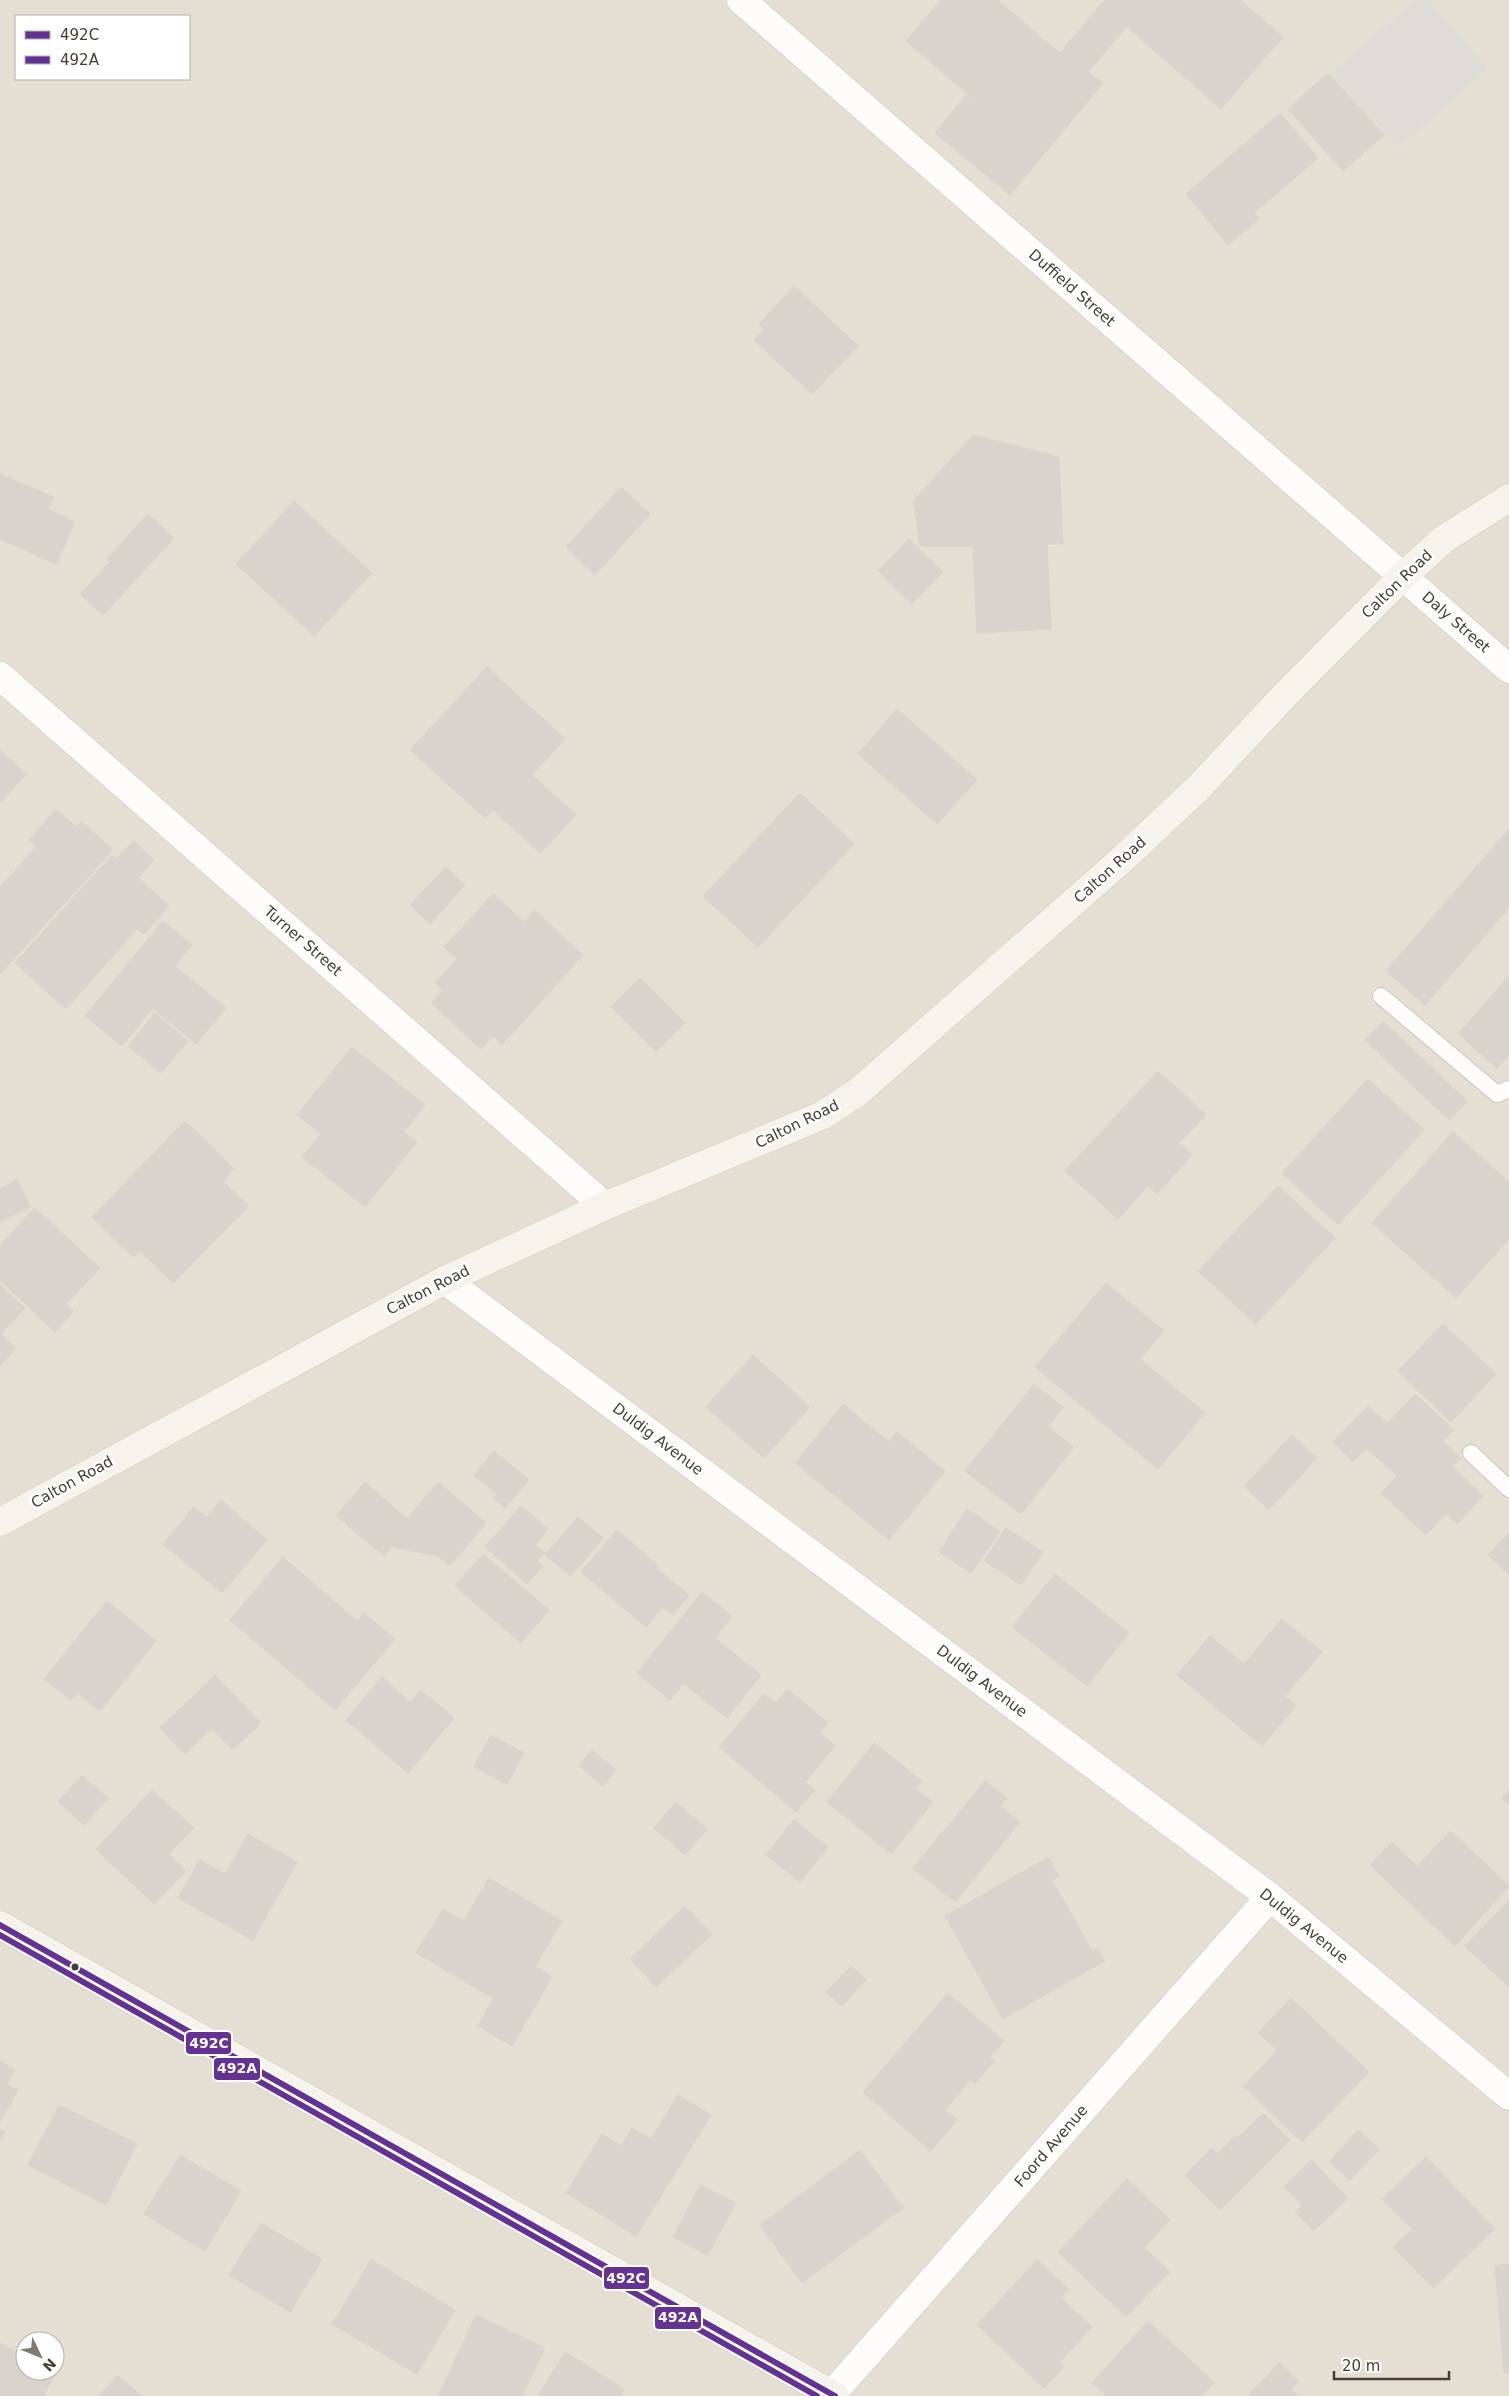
<svg xmlns="http://www.w3.org/2000/svg" width="1509" height="2396" font-family="'DejaVu Sans',sans-serif">
<style>
.residential{fill:#e4ded3;fill-rule:evenodd}
.parking{fill:#dfdbd6}
.building{fill:#d8d3cd;stroke:#d8d3cc}
.lines{fill:none;stroke-linecap:round;stroke-linejoin:round}
.lane-casing{stroke:#ccc8c2;stroke-width:18}
.street-casing{stroke:#ccc8c2;stroke-width:29}
.secondary-casing{stroke:#d1cabe;stroke-width:29}
.lane{stroke:#fdfcfb;stroke-width:16}
.street{stroke:#fdfcfb;stroke-width:28}
.secondary{stroke:#f6f3ed;stroke-width:28}
.bus-1-casing{stroke:#fff;stroke-width:10}
.bus-2-casing{stroke:#fff;stroke-width:10}
.bus-1{stroke:#633293;stroke-width:6}
.bus-2{stroke:#633293;stroke-width:6}
.bus-dot{fill:#453d33;stroke:#fff;stroke-width:2}
.labels{text-anchor:middle;dominant-baseline:central;stroke-width:5;stroke-linejoin:round;paint-order:stroke}
.street-label{font-size:15px;fill:#453d33;stroke:#fff}
.line-badge{stroke:#fff;stroke-width:2}
.badge-label{font-size:14px;text-anchor:middle;font-weight:bold;fill:#fff}
</style>
<rect width="100%" height="100%" fill="#f0ece6"/>
<!-- residential -->
<path class="residential" d="M 0,0 L 1509,0 L 1509,2396 L 0,2396 ZM 16,16 L 189,16 L 189,79 L 16,79 ZM 25,2341 L 55,2341 L 55,2371 L 25,2371 Z"/>
<!-- parking -->
<polygon class="parking" points="1415,0 1428,0 1488,69 1399,147 1331,73"/>
<!-- building -->
<g class="building">
<polygon points="941,0 998,0 1044,40 985,109 906,41"/>
<polygon points="1105,0 1240,0 1283,37 1221,109 1101,4"/>
<polygon points="1101,4 1127,26 1088,72 1103,83 1010,195 935,133 966,95 985,109 1044,40 1060,53"/>
<polygon points="1328,73 1384,135 1343,171 1288,109"/>
<polygon points="1280,113 1318,158 1254,213 1259,219 1228,245 1186,194"/>
<polygon points="794,286 858,346 812,394 754,340 764,329 759,324"/>
<polygon points="973,435 1059,457 1063,544 1047,544 1051,629 977,633 973,546 920,546 914,500"/>
<polygon points="0,474 53,497 48,509 75,522 56,564 0,539"/>
<polygon points="621,487 650,514 595,575 566,547"/>
<polygon points="294,501 372,573 314,636 236,564"/>
<polygon points="148,514 174,538 103,615 80,594 110,562 107,559"/>
<polygon points="909,539 943,572 912,604 878,571"/>
<polygon points="487,667 565,739 532,775 576,815 540,853 493,810 485,818 410,750"/>
<polygon points="897,709 977,780 937,824 858,754"/>
<polygon points="0,750 26,774 0,803"/>
<polygon points="800,793 854,844 758,947 703,896"/>
<polygon points="56,809 76,827 81,821 113,850 0,974 0,887 36,847 29,840"/>
<polygon points="1509,829 1509,908 1425,1005 1386,971"/>
<polygon points="133,841 154,860 138,878 169,906 144,934 137,929 66,1009 15,963 112,855 117,859"/>
<polygon points="446,867 465,885 430,924 410,905"/>
<polygon points="493,894 524,922 534,910 583,955 502,1045 493,1036 481,1049 431,1003 443,990 435,983 457,959 444,947"/>
<polygon points="163,921 192,945 175,966 226,1008 196,1044 153,1008 122,1046 85,1016"/>
<polygon points="1509,976 1509,1055 1497,1068 1458,1034"/>
<polygon points="640,978 685,1023 656,1052 611,1007"/>
<polygon points="155,1013 188,1041 161,1073 128,1046"/>
<polygon points="1383,1021 1467,1101 1449,1120 1365,1040"/>
<polygon points="352,1047 425,1105 404,1132 417,1142 365,1207 302,1157 321,1134 297,1115"/>
<polygon points="1158,1071 1206,1115 1179,1143 1192,1155 1157,1194 1148,1186 1118,1219 1065,1171"/>
<polygon points="1368,1079 1424,1130 1338,1225 1282,1173"/>
<polygon points="185,1121 234,1169 223,1181 249,1206 173,1283 140,1251 133,1257 92,1217"/>
<polygon points="1453,1132 1509,1182 1509,1239 1456,1298 1372,1223"/>
<polygon points="17,1180 30,1207 0,1222 0,1189"/>
<polygon points="1278,1186 1335,1238 1256,1324 1198,1271"/>
<polygon points="35,1208 100,1268 66,1304 74,1311 55,1332 0,1280 0,1245"/>
<polygon points="1106,1283 1164,1331 1140,1359 1205,1413 1158,1469 1035,1367"/>
<polygon points="0,1285 25,1308 1,1334 16,1348 0,1366"/>
<polygon points="1443,1324 1496,1374 1451,1422 1398,1371"/>
<polygon points="753,1355 810,1407 764,1458 706,1407"/>
<polygon points="1034,1384 1063,1407 1048,1427 1074,1447 1021,1514 965,1471"/>
<polygon points="1415,1394 1454,1430 1443,1441 1461,1458 1453,1467 1483,1496 1457,1524 1446,1513 1426,1535 1381,1493 1397,1476 1367,1448 1353,1462 1333,1442 1368,1406 1387,1424"/>
<polygon points="843,1404 889,1442 897,1432 945,1471 889,1540 795,1463"/>
<polygon points="1292,1435 1317,1458 1269,1510 1244,1486"/>
<polygon points="494,1451 529,1480 505,1508 493,1498 497,1494 474,1475"/>
<polygon points="365,1482 407,1519 438,1482 486,1523 450,1566 438,1556 392,1547 384,1556 336,1516"/>
<polygon points="221,1500 267,1540 222,1593 163,1544 194,1507 207,1517"/>
<polygon points="521,1506 548,1529 536,1545 545,1553 537,1561 543,1566 527,1584 485,1547"/>
<polygon points="967,1509 1000,1531 971,1573 939,1552"/>
<polygon points="578,1517 603,1538 571,1576 545,1555"/>
<polygon points="1006,1528 1043,1552 1021,1585 984,1561"/>
<polygon points="617,1530 658,1565 656,1568 689,1595 673,1615 663,1607 646,1627 581,1572"/>
<polygon points="1509,1533 1509,1575 1488,1555"/>
<polygon points="483,1554 549,1610 521,1643 455,1586"/>
<polygon points="283,1557 357,1621 364,1613 395,1639 335,1710 230,1620"/>
<polygon points="1055,1574 1129,1633 1087,1686 1012,1627"/>
<polygon points="702,1592 732,1616 715,1638 761,1675 727,1718 683,1683 670,1700 637,1673"/>
<polygon points="107,1601 156,1641 100,1711 77,1693 71,1700 44,1679"/>
<polygon points="1282,1619 1322,1652 1285,1696 1296,1706 1262,1746 1177,1675 1210,1636 1244,1664"/>
<polygon points="215,1675 261,1723 233,1750 212,1728 185,1754 160,1728"/>
<polygon points="382,1677 410,1702 421,1690 454,1718 408,1773 346,1720"/>
<polygon points="788,1689 828,1723 820,1733 835,1746 805,1782 815,1790 796,1812 719,1747 764,1694 776,1703"/>
<polygon points="491,1735 524,1753 507,1784 474,1767"/>
<polygon points="874,1743 922,1781 916,1789 933,1802 891,1854 827,1802"/>
<polygon points="592,1750 616,1770 603,1786 579,1765"/>
<polygon points="82,1775 108,1798 84,1825 58,1802"/>
<polygon points="985,1781 1007,1798 1000,1806 1020,1822 955,1902 913,1868"/>
<polygon points="152,1790 194,1828 169,1854 186,1871 154,1904 96,1849"/>
<polygon points="1509,1790 1509,1805 1502,1798"/>
<polygon points="676,1802 707,1829 685,1855 654,1828"/>
<polygon points="794,1820 828,1847 800,1882 766,1855"/>
<polygon points="1451,1831 1509,1886 1455,1946 1370,1865 1392,1842 1417,1866"/>
<polygon points="248,1834 297,1862 253,1940 178,1898 200,1860 225,1874"/>
<polygon points="1049,1857 1059,1877 1052,1880 1092,1951 1097,1948 1105,1961 1003,2019 945,1916"/>
<polygon points="489,1878 562,1921 535,1966 552,1977 512,2046 478,2026 493,1998 416,1953 443,1909 464,1921"/>
<polygon points="1509,1900 1509,1987 1465,1946"/>
<polygon points="685,1906 712,1934 656,1987 630,1959"/>
<polygon points="851,1966 866,1980 842,2006 826,1992"/>
<polygon points="948,1993 1004,2041 990,2057 994,2061 975,2084 970,2080 945,2110 957,2120 931,2151 863,2092"/>
<polygon points="1291,1998 1369,2072 1302,2142 1243,2086 1278,2050 1258,2033"/>
<polygon points="0,2061 15,2070 7,2084 18,2090 0,2122"/>
<polygon points="678,2095 711,2115 636,2236 566,2193 602,2134 621,2146 632,2128 651,2139"/>
<polygon points="59,2105 137,2144 106,2205 28,2165"/>
<polygon points="1263,2113 1290,2140 1220,2210 1185,2175 1212,2148 1217,2154 1236,2135 1239,2137"/>
<polygon points="0,2129 5,2131 0,2140"/>
<polygon points="1358,2130 1379,2149 1350,2180 1329,2162"/>
<polygon points="860,2150 903,2208 802,2283 760,2225"/>
<polygon points="180,2155 241,2191 205,2251 144,2214"/>
<polygon points="1426,2157 1495,2229 1433,2288 1393,2247 1412,2229 1382,2199"/>
<polygon points="1312,2160 1348,2198 1314,2231 1295,2212 1302,2205 1284,2187"/>
<polygon points="1127,2179 1170,2220 1144,2248 1170,2272 1126,2317 1058,2252"/>
<polygon points="700,2185 736,2203 708,2255 673,2237"/>
<polygon points="261,2223 322,2259 290,2312 229,2275"/>
<polygon points="371,2260 455,2310 417,2374 332,2324"/>
<polygon points="1037,2260 1069,2289 1061,2298 1092,2327 1059,2363 1064,2367 1044,2388 977,2325"/>
<polygon points="1509,2264 1509,2373 1504,2374 1495,2266"/>
<polygon points="476,2315 545,2348 522,2396 438,2396"/>
<polygon points="1148,2321 1214,2382 1202,2396 1107,2396 1092,2383"/>
<polygon points="0,2343 25,2357 25,2371 49,2371 55,2375 43,2396 0,2396"/>
<polygon points="565,2352 624,2389 619,2396 538,2396"/>
<polygon points="1279,2363 1298,2381 1291,2389 1299,2396 1248,2396"/>
<polygon points="117,2375 142,2396 99,2396"/>
</g>
<g class="lines">
<!-- lane casing -->
<g class="lane-casing">
<g id="lane">
<polyline points="1381,996 1497,1094 1509,1089"/>
<polyline points="1471,1453 1509,1489"/>
</g>
</g>
<!-- street casing -->
<g class="street-casing">
<g id="street">
<polyline points="741,0 1509,669"/>
<polyline points="0,676 605,1206"/>
<polyline points="445,1280 1270,1897 1509,2096"/>
<polyline points="832,2394 1270,1897"/>
</g>
</g>
<!-- secondary casing -->
<g class="secondary-casing">
<g id="secondary">
<polyline points="0,1522 445,1280 605,1206 823,1115 858,1092 1127,855 1199,787 1282,698 1403,576 1444,539 1509,498"/>
<polyline points="0,1925 835,2396"/>
</g>
</g>
<!-- lane -->
<use href="#lane" class="lane"/>
<!-- street -->
<use href="#street" class="street"/>
<!-- secondary -->
<use href="#secondary" class="secondary"/>
<!-- bus-1 casing -->
<g class="bus-1-casing">
<polyline id="bus-1" points="0,1925 835,2396"/>
</g>
<!-- bus-2 casing -->
<g class="bus-2-casing">
<polyline id="bus-2" points="0,1935 817,2396"/>
</g>
<!-- bus-1 -->
<use href="#bus-1" class="bus-1"/>
<!-- bus-2 -->
<use href="#bus-2" class="bus-2"/>
</g>
<!-- markers -->
<circle class="bus-dot" cx="75" cy="1967" r="4.5"/>
<g class="labels">
<!-- street labels -->
<g class="street-label">
<text transform="translate(1072 288) rotate(41)">Duffield Street</text>
<text transform="translate(1397 584) rotate(-44)">Calton Road</text>
<text transform="translate(1456 622) rotate(41)">Daly Street</text>
<text transform="translate(1110 870) rotate(-42)">Calton Road</text>
<text transform="translate(303 941) rotate(41)">Turner Street</text>
<text transform="translate(797 1124) rotate(-26)">Calton Road</text>
<text transform="translate(428 1290) rotate(-27)">Calton Road</text>
<text transform="translate(658 1439) rotate(37)">Duldig Avenue</text>
<text transform="translate(72 1482) rotate(-29)">Calton Road</text>
<text transform="translate(982 1681) rotate(37)">Duldig Avenue</text>
<text transform="translate(1304 1926) rotate(39)">Duldig Avenue</text>
<text transform="translate(1051 2146) rotate(-49)">Foord Avenue</text>
</g>
</g>
<g class="line-badge">
<rect x="185" y="2031" width="47" height="24" rx="5" fill="#633293"/>
<rect x="213" y="2057" width="48" height="24" rx="5" fill="#633293"/>
<rect x="603" y="2266" width="47" height="24" rx="5" fill="#633293"/>
<rect x="654" y="2306" width="48" height="24" rx="5" fill="#633293"/>
</g>
<g class="badge-label">
<text x="209" y="2048">492C</text>
<text x="237" y="2073">492A</text>
<text x="626" y="2283">492C</text>
<text x="678" y="2322">492A</text>
</g>
<!-- legend -->
<rect x="15" y="15" width="175" height="65" fill="#ffffff" stroke="#b5b1ad"/>
<rect x="25" y="31" width="25" height="8" fill="#633293" stroke="#b5b1ad"/>
<text x="60" y="40" font-size="15" fill="#453d33">492C</text>
<rect x="25" y="56" width="25" height="8" fill="#633293" stroke="#b5b1ad"/>
<text x="60" y="65" font-size="15" fill="#453d33">492A</text>
<!-- north arrow -->
<g transform="translate(40 2356) rotate(133)"><circle r="24" fill="#ffffff" stroke="#b5b1ad"/>
<path d="M0-4L9 19L0 12L-9 19Z" fill="#817a72"/>
<text y="-8" font-size="14" font-weight="bold" text-anchor="middle" fill="#453d33">N</text>
</g>
<!-- scale -->
<path d="M1334 2371v8h115v-8" fill="none" stroke="#453d33" stroke-width="2.5"/>
<text x="1342" y="2371" font-size="15" fill="#453d33" stroke="#ffffff" stroke-width="4" paint-order="stroke">20 m</text>
</svg>
